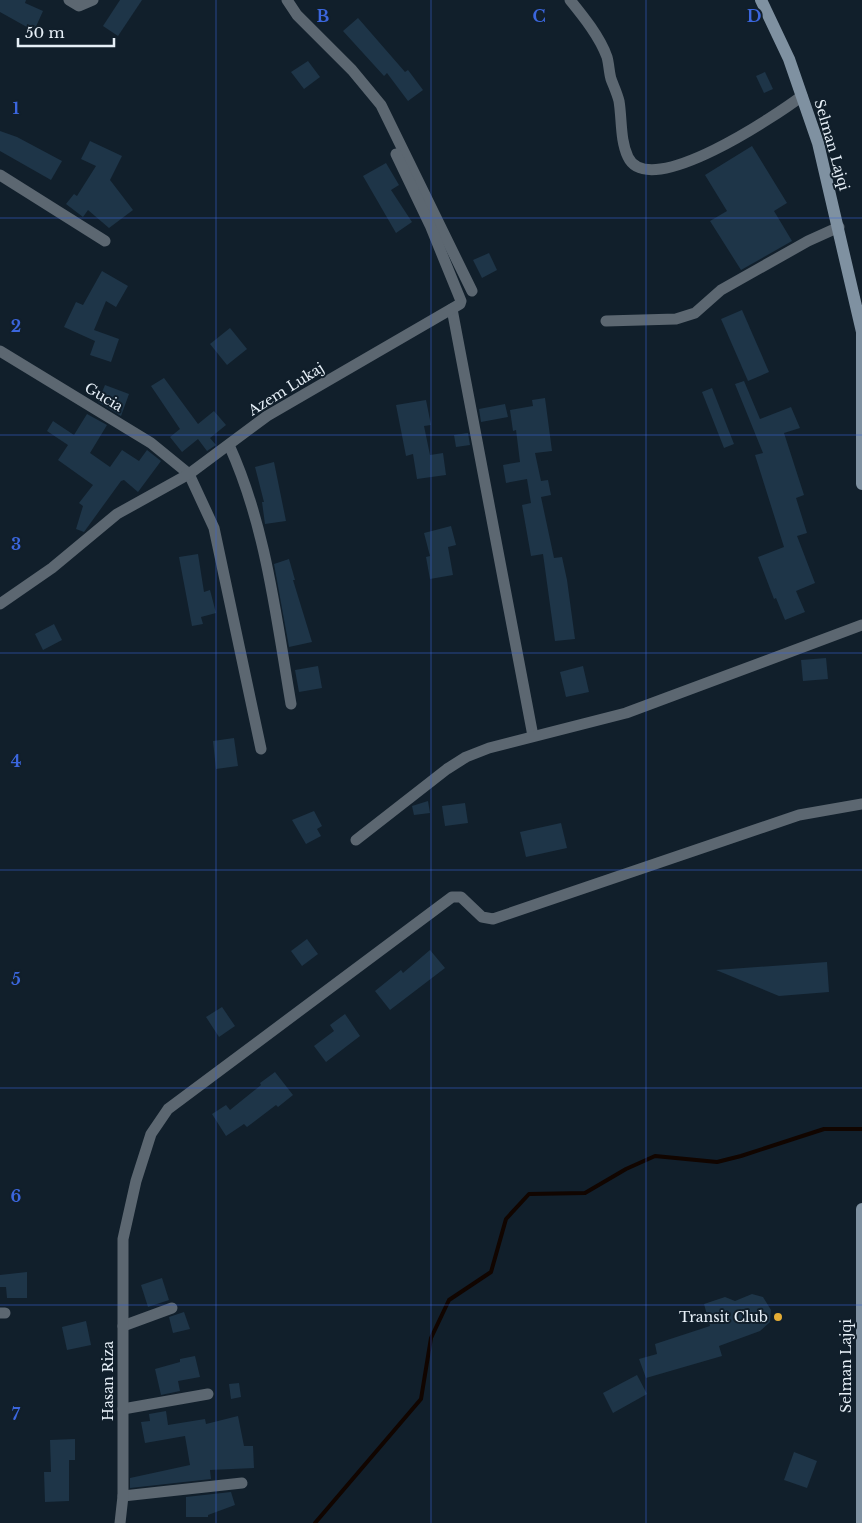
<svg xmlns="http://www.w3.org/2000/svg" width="862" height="1523" font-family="'Libre Baskerville',serif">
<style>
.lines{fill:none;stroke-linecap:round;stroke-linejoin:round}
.stream{stroke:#110500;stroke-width:4}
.building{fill:#1e3548}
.street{stroke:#5c6771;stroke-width:11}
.secondary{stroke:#7f91a1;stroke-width:12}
.grid{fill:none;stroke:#3b66dd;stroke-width:1;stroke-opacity:0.55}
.poi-dot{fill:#e5ad35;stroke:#111f2b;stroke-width:2}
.labels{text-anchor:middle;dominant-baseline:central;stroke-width:4;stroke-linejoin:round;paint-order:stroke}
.street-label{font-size:14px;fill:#e6eff7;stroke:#111f2b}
.poi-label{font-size:14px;fill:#e6eff7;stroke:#111f2b;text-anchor:end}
.grid-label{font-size:16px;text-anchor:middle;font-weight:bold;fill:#3b66dd;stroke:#111f2b;stroke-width:4;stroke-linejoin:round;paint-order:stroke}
</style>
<rect width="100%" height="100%" fill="#111f2b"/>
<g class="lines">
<!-- stream -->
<polyline class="stream" points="315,1523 421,1399 431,1338 449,1300 491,1272 506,1219 529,1194 585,1193 626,1169 655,1156 717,1162 741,1156 824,1129 862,1129"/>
</g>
<!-- building -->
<g class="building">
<polygon points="0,0 26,0 25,3 43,11 34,31 0,12"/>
<polygon points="120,0 142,0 118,36 103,26"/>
<polygon points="358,18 405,72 408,70 423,90 408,101 387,73 384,76 343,31"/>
<polygon points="308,61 320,77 304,89 291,72"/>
<polygon points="765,72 773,89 764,93 756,76"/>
<polygon points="0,131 17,137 62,161 51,180 0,151"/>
<polygon points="90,141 122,156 110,180 133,210 109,228 88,210 83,217 66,204 74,194 77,196 96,166 81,159"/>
<polygon points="752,146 787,203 774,211 792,241 741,270 710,221 727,211 705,175"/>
<polygon points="386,163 399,185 391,190 412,222 396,233 363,176"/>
<polygon points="489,253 497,270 482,278 473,260"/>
<polygon points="102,271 128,286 116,307 106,301 94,330 119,339 111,362 90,355 95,341 64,327 76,302 83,305"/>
<polygon points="742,310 769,372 748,381 721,319"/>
<polygon points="230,328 247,349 227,365 210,344"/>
<polygon points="164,378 198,424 214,411 226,425 210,438 216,445 207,451 198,439 182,452 170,437 180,429 151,386"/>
<polygon points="744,381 760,419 791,407 800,428 784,433 804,495 796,498 807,533 797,536 815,583 796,591 805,612 785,620 776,598 774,599 758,557 784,547 755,455 763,453 735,384"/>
<polygon points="105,385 129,394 121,416 98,402"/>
<polygon points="712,388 734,444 724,448 702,392"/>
<polygon points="545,398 552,451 535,453 541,481 548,480 551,495 541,497 554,558 562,557 567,580 575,639 555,641 543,554 531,556 522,505 531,503 527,479 506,483 503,465 520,462 516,430 513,431 510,410 533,406 532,400"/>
<polygon points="426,400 431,425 424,426 430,455 443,453 446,475 417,479 413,454 406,456 396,405"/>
<polygon points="505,404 508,417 481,422 479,409"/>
<polygon points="87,414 107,425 90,453 110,467 122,450 139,461 147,450 161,461 138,492 124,480 121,481 84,532 76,529 83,506 79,503 93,485 58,460 68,445 47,431 53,421 74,435"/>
<polygon points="468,433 470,445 456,447 454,435"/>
<polygon points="274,462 286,521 265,524 262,502 264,502 255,467"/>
<polygon points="451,526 456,545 448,547 453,575 430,579 426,557 430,556 424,533"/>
<polygon points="198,554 204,592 210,590 216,613 201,617 203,624 192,626 179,557"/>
<polygon points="289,559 295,580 293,580 312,642 289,647 274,564"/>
<polygon points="54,624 62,640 43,650 35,634"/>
<polygon points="826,658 828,679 803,681 801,660"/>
<polygon points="318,666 322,688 299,692 295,670"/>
<polygon points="583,666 589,692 566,697 560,672"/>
<polygon points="234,738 238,766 216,769 213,741"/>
<polygon points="428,801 430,813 414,815 412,806"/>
<polygon points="465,803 468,823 445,826 442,806"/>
<polygon points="314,811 322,826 317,829 321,836 306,844 292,820"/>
<polygon points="561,823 567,848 526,857 520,832"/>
<polygon points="307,939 318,954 302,966 291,951"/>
<polygon points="430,950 445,968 390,1010 375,991 401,970 403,973"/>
<polygon points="827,962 829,992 779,996 716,970"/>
<polygon points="222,1007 235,1026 219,1037 206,1017"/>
<polygon points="345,1014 360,1036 326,1062 314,1046 334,1031 330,1025"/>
<polygon points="275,1072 293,1095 278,1107 276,1105 247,1127 244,1124 226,1136 212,1114 226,1105 230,1110 261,1085 260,1083"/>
<polygon points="27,1272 27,1298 7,1298 6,1287 0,1287 0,1275"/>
<polygon points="162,1278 169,1300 148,1307 141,1285"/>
<polygon points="752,1294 763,1297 771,1310 770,1322 760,1331 719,1346 722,1356 646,1378 639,1359 657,1354 655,1344 710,1326 704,1304 725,1297 735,1301"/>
<polygon points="184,1312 190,1329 173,1333 169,1317"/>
<polygon points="86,1321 91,1345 67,1350 62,1327"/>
<polygon points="195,1356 200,1377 178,1381 180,1391 161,1395 155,1369 180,1362 180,1359"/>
<polygon points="637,1375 647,1394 613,1413 603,1393"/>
<polygon points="239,1383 241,1397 231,1399 229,1384"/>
<polygon points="166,1411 168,1425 205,1419 206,1424 238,1416 244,1446 253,1446 254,1468 210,1470 211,1479 130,1488 130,1478 190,1465 185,1436 145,1443 141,1422 150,1421 149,1414"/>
<polygon points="75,1439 75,1460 69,1460 69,1501 45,1502 44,1472 51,1472 50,1440"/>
<polygon points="794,1452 817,1461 807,1488 784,1480"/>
<polygon points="231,1492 235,1505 208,1515 208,1517 186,1517 186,1497"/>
</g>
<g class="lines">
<!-- street -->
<g class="street">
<polyline points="69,0 79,6 93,0"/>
<polyline points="287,0 297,15 352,70 381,105 472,291"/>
<path d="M 570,0 C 583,16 600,37 607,57 C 609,64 609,72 611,79 C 614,87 617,93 619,101 C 622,119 620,140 628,157 C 649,202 778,114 802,96"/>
<polyline points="0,175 105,241"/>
<polyline points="452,309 533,736"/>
<polyline points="606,321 676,319 695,313 721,290 808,241 839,227"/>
<polyline points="0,351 151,443 189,474 214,528 261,749"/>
<path d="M 229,445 C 266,526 276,617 291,704"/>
<polyline points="0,604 52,568 117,514 189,474 267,416 460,304 461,301 430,225 396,154"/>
<polyline points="356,840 447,769 466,757 489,748 626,713 862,625"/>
<polyline points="0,1313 5,1313"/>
<polyline points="123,1326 172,1308"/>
<polyline points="123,1409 208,1394"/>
<polyline points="123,1496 242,1483"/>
<polyline points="120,1523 123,1496 123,1239 136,1181 151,1134 168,1109 452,897 461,897 482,917 493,919 799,815 862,804"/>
</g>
<!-- secondary -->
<g class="secondary">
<polyline points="761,0 789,59 818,143 862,332 862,484"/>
<polyline points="862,1523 862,1209"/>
</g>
</g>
<!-- grid -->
<path class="grid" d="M 216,0 L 216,1523M 431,0 L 431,1523M 646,0 L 646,1523M 0,218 L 862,218M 0,435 L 862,435M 0,653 L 862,653M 0,870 L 862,870M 0,1088 L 862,1088M 0,1305 L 862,1305"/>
<!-- markers -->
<circle class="poi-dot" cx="778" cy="1317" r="5"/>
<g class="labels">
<!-- street labels -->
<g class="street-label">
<text transform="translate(832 145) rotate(74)">Selman Lajqi</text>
<text transform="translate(286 389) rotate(-32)">Azem Lukaj</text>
<text transform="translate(104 397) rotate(31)">Gucia</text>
<text transform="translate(846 1366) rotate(-90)">Selman Lajqi</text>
<text transform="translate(108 1381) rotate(-90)">Hasan Riza</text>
</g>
<!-- poi labels -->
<g class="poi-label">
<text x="768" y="1317">Transit Club</text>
</g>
</g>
<g class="grid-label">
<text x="323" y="22">B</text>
<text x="539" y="22">C</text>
<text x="754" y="22">D</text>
<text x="16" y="114">1</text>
<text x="16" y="332">2</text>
<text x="16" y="550">3</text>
<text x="16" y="767">4</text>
<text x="16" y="985">5</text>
<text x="16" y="1202">6</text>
<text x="16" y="1420">7</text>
</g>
<!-- scale -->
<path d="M18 38v8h96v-8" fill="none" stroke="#e6eff7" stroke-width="2.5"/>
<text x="25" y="38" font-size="15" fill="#e6eff7" stroke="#111f2b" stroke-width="4" paint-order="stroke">50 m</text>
</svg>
